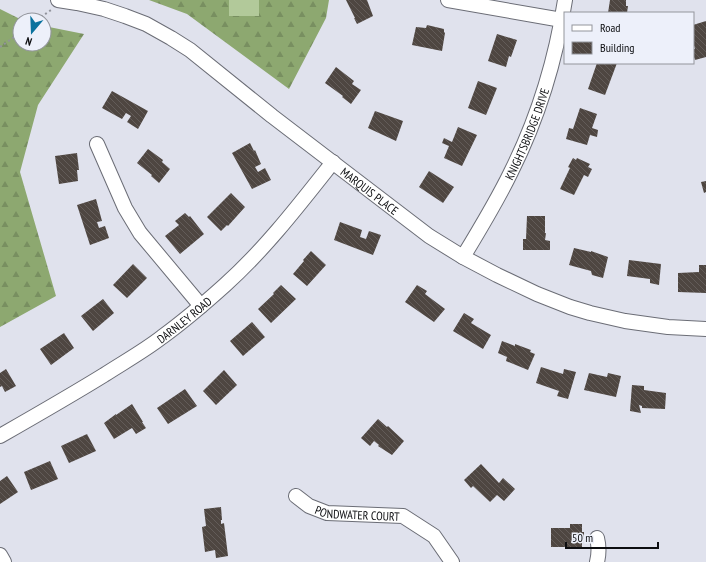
<svg xmlns="http://www.w3.org/2000/svg" width="706" height="562" font-family="'PT Sans Narrow',sans-serif">
<style>
.forest{fill:url(#forest-firs)}
.green{fill:#b2c99a}
.building{fill:url(#building-back-hatch)}
.lines{fill:none;stroke-linecap:round;stroke-linejoin:round}
.minor-casing{stroke:#6b6d76;stroke-width:16}
.path{stroke:#91939b;stroke-width:2;stroke-dasharray:2 3;stroke-linecap:butt}
.minor{stroke:#fff;stroke-width:14}
.labels{text-anchor:middle;dominant-baseline:central;stroke-width:4;stroke-linejoin:round;paint-order:stroke}
.street-label{font-size:12px;fill:#0c0d10;stroke:#edf0fa}
</style>
<defs>
<pattern id="forest-firs" width="22" height="20" patternUnits="userSpaceOnUse"><rect width="22" height="20" fill="#8da870"/><path d="M5 1l3.5 6h-7zM16 11l3.5 6h-7z" fill="#788f60"/></pattern>
<pattern id="building-back-hatch" width="6" height="6" patternUnits="userSpaceOnUse"><rect width="6" height="6" fill="#4e4641"/><path d="M-1 5l2 2M0 0l6 6M5-1l2 2" fill="none" stroke="#635c59"/></pattern>
</defs>
<rect width="100%" height="100%" fill="#e0e2ed"/>
<!-- forest -->
<g class="forest">
<polygon points="149,0 329,0 326,18 289,89 187,14"/>
<polygon points="0,9 22,20 20,20 20,44 44,44 44,26 84,34 38,105 20,172 56,296 0,327"/>
</g>
<!-- green -->
<rect class="green" x="229" y="0" width="30" height="16"/>
<!-- building -->
<g class="building">
<polygon points="346,0 367,0 373,16 357,24 354,18 355,18"/>
<polygon points="610,0 626,0 626,6 628,6 627,13 608,13"/>
<polygon points="706,21 706,57 695,60 693,54 693,49 695,49 693,42 693,25"/>
<polygon points="427,25 444,29 444,32 445,33 442,51 412,45 416,27 426,28"/>
<polygon points="497,34 517,40 511,57 509,56 506,67 488,61"/>
<polygon points="597,63 617,63 605,95 588,89"/>
<polygon points="336,67 354,81 352,84 361,90 351,104 342,97 343,96 325,83"/>
<polygon points="478,81 497,88 486,115 468,108"/>
<polygon points="112,91 148,111 138,129 127,122 131,116 126,113 122,119 102,108"/>
<polygon points="580,108 597,114 592,128 598,130 597,137 590,135 587,145 566,139 569,128 573,129"/>
<polygon points="375,111 403,121 396,141 368,128"/>
<polygon points="458,127 477,135 462,166 444,158 449,146 442,143 444,138 452,142"/>
<polygon points="250,143 254,151 255,150 261,164 255,167 258,172 265,168 271,180 252,189 232,153"/>
<polygon points="148,149 163,160 162,162 170,169 159,183 151,176 152,175 137,163"/>
<polygon points="77,153 79,170 77,170 78,181 59,184 55,156"/>
<polygon points="573,158 576,160 577,158 590,164 588,167 592,169 588,177 584,175 574,195 560,189 570,168 568,167"/>
<polygon points="429,171 454,187 443,203 419,187"/>
<polygon points="706,181 706,192 704,193 701,182"/>
<polygon points="231,193 245,207 228,226 227,225 221,231 207,217"/>
<polygon points="96,199 102,221 97,222 99,228 105,226 109,238 90,245 77,205"/>
<polygon points="185,213 189,217 190,216 204,234 180,254 165,236 179,225 175,221"/>
<polygon points="527,216 545,216 545,233 546,233 545,240 550,241 550,250 523,250 523,239 526,239"/>
<polygon points="340,222 362,230 360,237 366,239 369,231 381,235 373,255 334,240"/>
<polygon points="574,248 591,252 591,251 608,257 603,278 592,275 591,271 569,265"/>
<polygon points="311,251 326,265 307,286 293,274 304,261 303,260"/>
<polygon points="629,260 661,264 659,285 650,283 650,279 627,276"/>
<polygon points="133,264 147,278 127,298 113,285"/>
<polygon points="699,265 706,265 706,293 678,292 678,273 699,272"/>
<polygon points="281,285 296,299 271,323 258,309 274,294 273,293"/>
<polygon points="417,285 427,291 425,294 445,309 434,322 405,302"/>
<polygon points="103,299 114,313 93,331 81,316"/>
<polygon points="464,313 474,319 471,323 491,335 483,349 453,331"/>
<polygon points="252,322 265,337 243,356 230,341"/>
<polygon points="64,333 74,348 51,365 40,349"/>
<polygon points="502,341 515,346 515,344 531,350 530,352 535,354 528,370 506,361 507,357 498,353"/>
<polygon points="541,367 563,374 564,369 576,372 568,399 557,396 559,391 536,383"/>
<polygon points="6,369 16,386 5,392 2,386 0,387 0,373"/>
<polygon points="224,370 237,385 216,405 203,391"/>
<polygon points="589,373 607,377 608,373 621,376 616,397 584,390"/>
<polygon points="632,385 644,386 644,390 666,393 665,409 642,408 642,406 639,405 641,413 630,411"/>
<polygon points="185,389 197,406 168,424 157,408"/>
<polygon points="132,404 143,422 142,422 146,428 136,434 132,428 114,439 104,423 116,414 116,415"/>
<polygon points="378,419 387,427 388,426 404,441 392,455 378,446 379,445 374,441 370,446 361,438"/>
<polygon points="87,434 96,451 69,463 61,446"/>
<polygon points="50,461 58,479 31,490 24,472"/>
<polygon points="481,464 499,483 503,478 515,489 504,501 497,495 490,502 473,486 471,488 464,480"/>
<polygon points="7,476 18,492 0,504 0,481"/>
<polygon points="221,507 222,520 221,520 221,524 224,523 228,556 216,558 215,550 205,552 202,527 206,526 204,509"/>
<polygon points="570,524 582,524 582,532 584,532 584,539 582,539 582,547 551,547 551,528 570,528"/>
</g>
<g class="lines">
<!-- minor casing -->
<g class="minor-casing">
<g id="minor">
<path id="s1" d="M 58,0 L 77,3 L 104,9 L 125,16 L 146,24 L 171,38 L 190,50 L 272,116 L 429,236 L 463,257 L 497,275 L 537,294 L 570,307 L 590,313 L 625,321 L 668,327 L 706,329"/>
<polyline points="448,0 562,20"/>
<polyline points="97,144 125,208 140,233 201,306"/>
<path id="s2" d="M 463,257 C 480,229 497,201 511,172 C 538,118 556,59 565,0"/>
<path id="s3" d="M 0,436 C 35,416 70,396 104,375 C 124,362 144,351 162,337 C 184,321 205,303 225,285 C 266,248 299,205 333,162"/>
<path id="s4" d="M 296,496 L 309,506 L 327,513 L 403,516 L 434,536 L 452,562"/>
<polyline points="0,555 4,562"/>
<path d="M 597,562 C 599,554 599,546 597,538"/>
</g>
</g>
<!-- path -->
<g class="path">
<polyline points="37,20 51,10"/>
<polyline points="0,47 20,33"/>
</g>
<!-- minor -->
<use href="#minor" class="minor"/>
</g>
<g class="labels">
<!-- street labels -->
<g class="street-label">
<text stroke="none"><textPath href="#s2" startOffset="139">KNIGHTSBRIDGE DRIVE</textPath></text>
<text stroke="none"><textPath href="#s1" startOffset="371">MARQUIS PLACE</textPath></text>
<text stroke="none"><textPath href="#s3" startOffset="218">DARNLEY ROAD</textPath></text>
<text stroke="none"><textPath href="#s4" startOffset="66">PONDWATER COURT</textPath></text>
</g>
</g>
<!-- legend -->
<rect x="564" y="12" width="130" height="52" fill="#edf0fa" stroke="#93959c"/>
<rect x="572" y="25" width="20" height="6" fill="#ffffff" stroke="#93959c"/>
<text x="600" y="32" font-size="12" fill="#0c0d10">Road</text>
<rect x="572" y="42" width="20" height="12" fill="url(#building-back-hatch)" stroke="#93959c"/>
<text x="600" y="52" font-size="12" fill="#0c0d10">Building</text>
<!-- north arrow -->
<g transform="translate(32 32) rotate(199)"><circle r="19" fill="#edf0fa" stroke="#93959c"/>
<path d="M0-3L7 15L0 10L-7 15Z" fill="#0a729e"/>
<text y="-6" font-size="11" font-weight="bold" text-anchor="middle" fill="#0c0d10">N</text>
</g>
<!-- scale -->
<path d="M566 542v6h92v-6" fill="none" stroke="#0c0d10" stroke-width="2"/>
<text x="572" y="542" font-size="12" fill="#0c0d10" stroke="#edf0fa" stroke-width="3" paint-order="stroke">50 m</text>
</svg>
